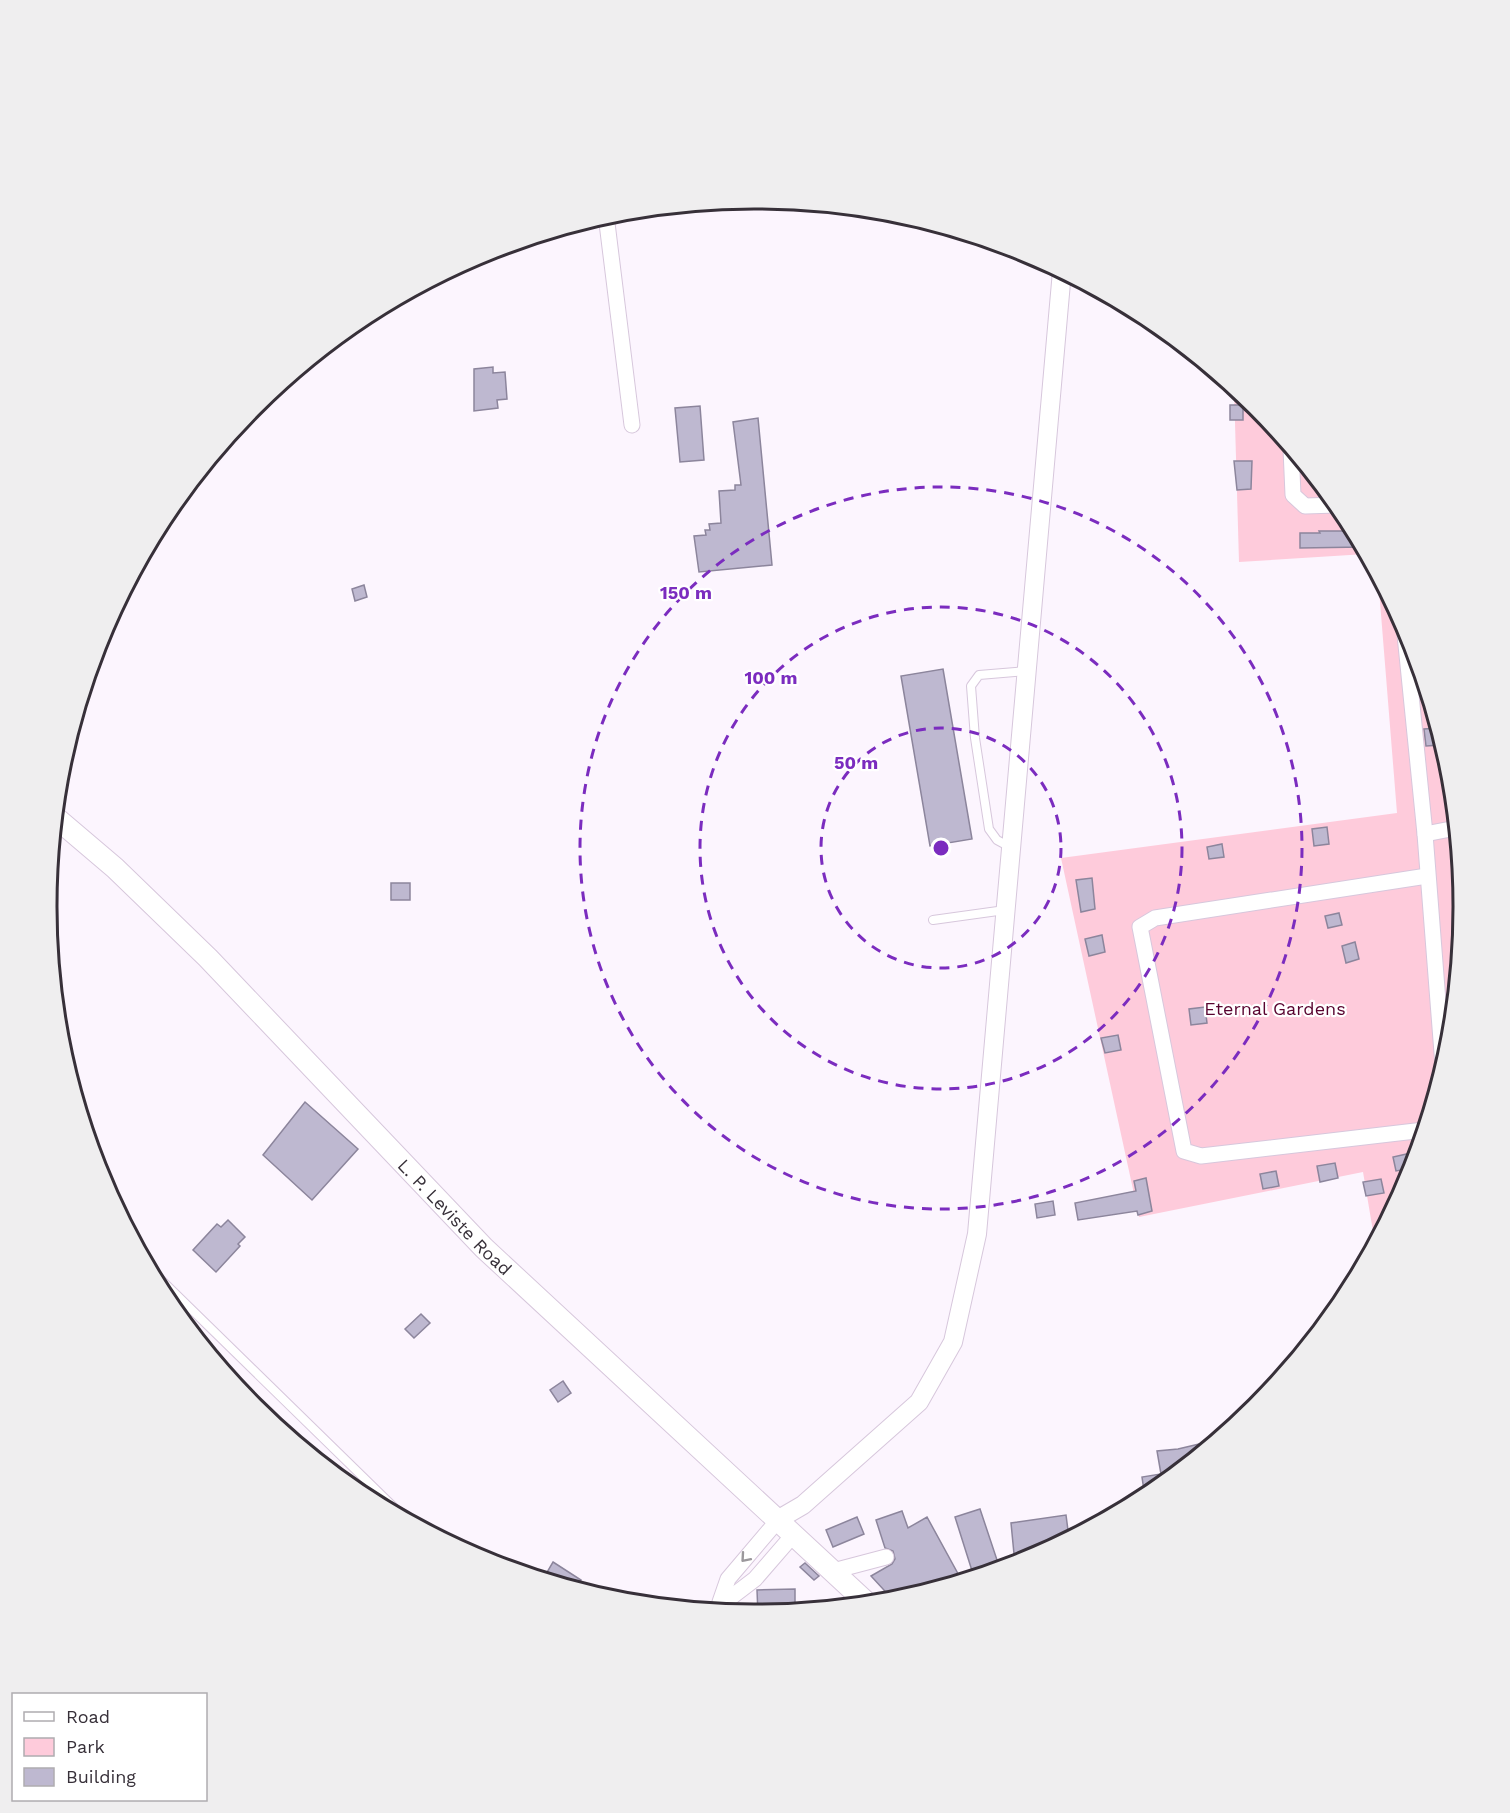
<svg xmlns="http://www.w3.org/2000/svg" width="1510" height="1813" font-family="'Work Sans',sans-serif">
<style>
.green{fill:#fecbdb}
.building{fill:#beb8d0;stroke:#8c859c;stroke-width:1.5}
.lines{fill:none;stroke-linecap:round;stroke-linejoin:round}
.service-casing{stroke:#d7c7dc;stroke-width:10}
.minor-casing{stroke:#d7c7dc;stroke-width:17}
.tertiary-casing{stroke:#d7c7dc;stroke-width:20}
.secondary-casing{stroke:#d7c7dc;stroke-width:23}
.service{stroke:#fff;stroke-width:8}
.minor{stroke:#fff;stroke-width:15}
.tertiary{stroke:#fff;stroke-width:18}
.secondary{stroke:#fff;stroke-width:21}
.oneway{stroke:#9b989c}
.ring{fill:none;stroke:#7b2cbf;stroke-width:3;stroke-dasharray:10 8}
.labels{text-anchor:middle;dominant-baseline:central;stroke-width:4.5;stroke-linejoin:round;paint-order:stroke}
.park-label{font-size:18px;fill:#58032f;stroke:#fff}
.street-label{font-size:18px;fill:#373039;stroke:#fff}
.rim{fill:none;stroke:#373039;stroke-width:3}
.centre{fill:#7b2cbf;stroke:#fff;stroke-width:3}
.ring-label{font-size:18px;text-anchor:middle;font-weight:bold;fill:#7b2cbf;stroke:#fff;stroke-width:4.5;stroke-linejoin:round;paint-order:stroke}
</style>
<rect width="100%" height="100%" fill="#fcf5fe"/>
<!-- green -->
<g class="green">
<polygon points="1234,388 1256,406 1344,513 1366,554 1239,562"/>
<polygon points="1378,577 1410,636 1450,769 1463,907 1450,1045 1409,1178 1375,1243 1363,1172 1139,1217 1061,858 1397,813"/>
</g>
<!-- building -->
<g class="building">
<polygon points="493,367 493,373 505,372 507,399 497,400 498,408 474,411 474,369"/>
<rect x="1230" y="405" width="13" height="15"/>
<polygon points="700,406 704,460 680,462 675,408"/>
<polygon points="758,418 772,565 699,572 694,536 706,535 705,530 710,530 709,524 721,523 719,491 735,490 735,485 741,485 733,422"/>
<polygon points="1234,461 1252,461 1251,489 1237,490"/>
<polygon points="1319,531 1354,531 1362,547 1300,548 1300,533 1320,533"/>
<polygon points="364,585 367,597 355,601 352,589"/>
<polygon points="943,669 972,839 930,846 901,676"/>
<polygon points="1438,728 1441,745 1426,746 1424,729"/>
<polygon points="1327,827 1329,844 1314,846 1312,829"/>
<polygon points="1222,844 1224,857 1209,859 1207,847"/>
<polygon points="1092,878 1095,909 1081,912 1076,880"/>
<rect x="391" y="883" width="19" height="17"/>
<polygon points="1339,913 1342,925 1328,928 1325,916"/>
<polygon points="1102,935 1105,952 1089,956 1085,939"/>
<polygon points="1355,942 1359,959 1346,963 1342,946"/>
<polygon points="1205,1007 1207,1023 1191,1025 1189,1009"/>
<polygon points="1118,1035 1121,1050 1105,1053 1101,1038"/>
<polygon points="305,1102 358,1149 312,1200 263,1155"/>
<polygon points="1411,1153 1413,1168 1396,1171 1393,1157"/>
<polygon points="1335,1163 1338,1178 1320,1182 1317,1166"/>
<polygon points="1276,1171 1279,1186 1263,1189 1260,1174"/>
<polygon points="1146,1178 1152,1211 1138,1215 1137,1211 1078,1220 1075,1203 1136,1191 1134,1181"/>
<polygon points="1381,1179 1384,1193 1366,1196 1363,1182"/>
<polygon points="1053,1201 1055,1215 1037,1218 1035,1204"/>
<polygon points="228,1220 245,1237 238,1244 240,1246 216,1272 193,1250 217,1224 221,1227"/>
<polygon points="421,1314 430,1323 414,1338 405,1329"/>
<polygon points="563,1381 571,1393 558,1402 550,1390"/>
<polygon points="1216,1440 1148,1496 1145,1497 1142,1477 1161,1474 1157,1451 1178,1449"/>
<polygon points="980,1509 1000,1569 974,1577 955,1517"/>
<polygon points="902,1511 908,1528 927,1517 962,1581 894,1601 871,1576 892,1564 895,1559 893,1551 885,1548 876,1520"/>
<polygon points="1066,1515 1069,1538 1015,1564 1011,1523"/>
<polygon points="857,1517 864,1534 833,1547 826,1530"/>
<polygon points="553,1562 581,1580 576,1589 543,1579"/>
<polygon points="805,1563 819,1576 814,1580 800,1567"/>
<polygon points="795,1589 795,1611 758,1615 757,1590"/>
</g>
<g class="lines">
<!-- service casing -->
<g class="service-casing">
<g id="service">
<polyline points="1010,847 997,840 989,829 975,738 971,686 979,675 1026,671"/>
<polyline points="933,920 1005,910"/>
<polyline points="149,1268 406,1519"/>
</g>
</g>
<!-- minor casing -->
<g class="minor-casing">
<g id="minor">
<polyline points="606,215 632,425"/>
<polyline points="1291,449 1293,495 1305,506 1337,505"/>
<polyline points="1404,625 1425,834 1443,1066"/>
<polyline points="1425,834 1456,828"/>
<polyline points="1424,1130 1201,1156 1184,1151 1140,927 1155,918 1427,876"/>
<polyline points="833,1571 886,1557"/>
<polyline points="720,1602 728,1579 779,1519"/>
<polyline points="713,1611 755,1579 794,1534"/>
</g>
</g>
<!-- tertiary casing -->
<g class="tertiary-casing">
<polyline id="tertiary" points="779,1519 803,1505 919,1402 953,1342 977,1234 1062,271"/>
</g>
<!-- secondary casing -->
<g class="secondary-casing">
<g id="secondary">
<path id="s1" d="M 55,817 L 115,868 L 208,958 L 484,1248 L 868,1604"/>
</g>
</g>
<!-- service -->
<use href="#service" class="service"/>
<!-- minor -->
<use href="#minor" class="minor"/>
<!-- tertiary -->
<use href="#tertiary" class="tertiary"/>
<!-- secondary -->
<use href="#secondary" class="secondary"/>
</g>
<!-- one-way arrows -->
<defs><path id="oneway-chevron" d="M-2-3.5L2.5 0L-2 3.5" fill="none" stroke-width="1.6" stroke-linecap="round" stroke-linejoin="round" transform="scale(1.5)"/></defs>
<use class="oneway" href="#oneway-chevron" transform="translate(745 1558) rotate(131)"/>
<!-- distance rings -->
<g class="ring">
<circle cx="941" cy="848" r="120"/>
<circle cx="941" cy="848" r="241"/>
<circle cx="941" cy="848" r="361"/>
</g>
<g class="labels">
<!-- park labels -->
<g class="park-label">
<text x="1275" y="1008">Eternal Gardens</text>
</g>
<!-- street labels -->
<g class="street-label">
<text stroke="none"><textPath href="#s1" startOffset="566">L. P. Leviste Road</textPath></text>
</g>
</g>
<!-- crop -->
<path d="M0 0H1510V1813H0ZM754 209H756A697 697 0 0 1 1453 906V907A697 697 0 0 1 756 1604H754A697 697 0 0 1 57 907V906A697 697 0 0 1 754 209Z" fill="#efeeef" fill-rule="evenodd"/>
<path class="rim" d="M754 209H756A697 697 0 0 1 1453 906V907A697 697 0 0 1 756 1604H754A697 697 0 0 1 57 907V906A697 697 0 0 1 754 209Z"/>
<circle cx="941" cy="848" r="9" class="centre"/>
<g class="ring-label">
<text x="686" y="599">150 m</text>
<text x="771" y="684">100 m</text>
<text x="856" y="769">50 m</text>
</g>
<!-- legend -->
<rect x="12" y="1693" width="195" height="108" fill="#ffffff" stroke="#afacb0" stroke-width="1.5"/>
<rect x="24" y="1712" width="30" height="9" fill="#ffffff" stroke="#afacb0" stroke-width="1.5"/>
<text x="66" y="1723" font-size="18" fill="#373039">Road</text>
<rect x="24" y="1738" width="30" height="18" fill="#fecbdb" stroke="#afacb0" stroke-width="1.5"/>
<text x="66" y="1753" font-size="18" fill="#373039">Park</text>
<rect x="24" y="1768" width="30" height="18" fill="#beb8d0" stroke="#afacb0" stroke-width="1.5"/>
<text x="66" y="1783" font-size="18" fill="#373039">Building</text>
</svg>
